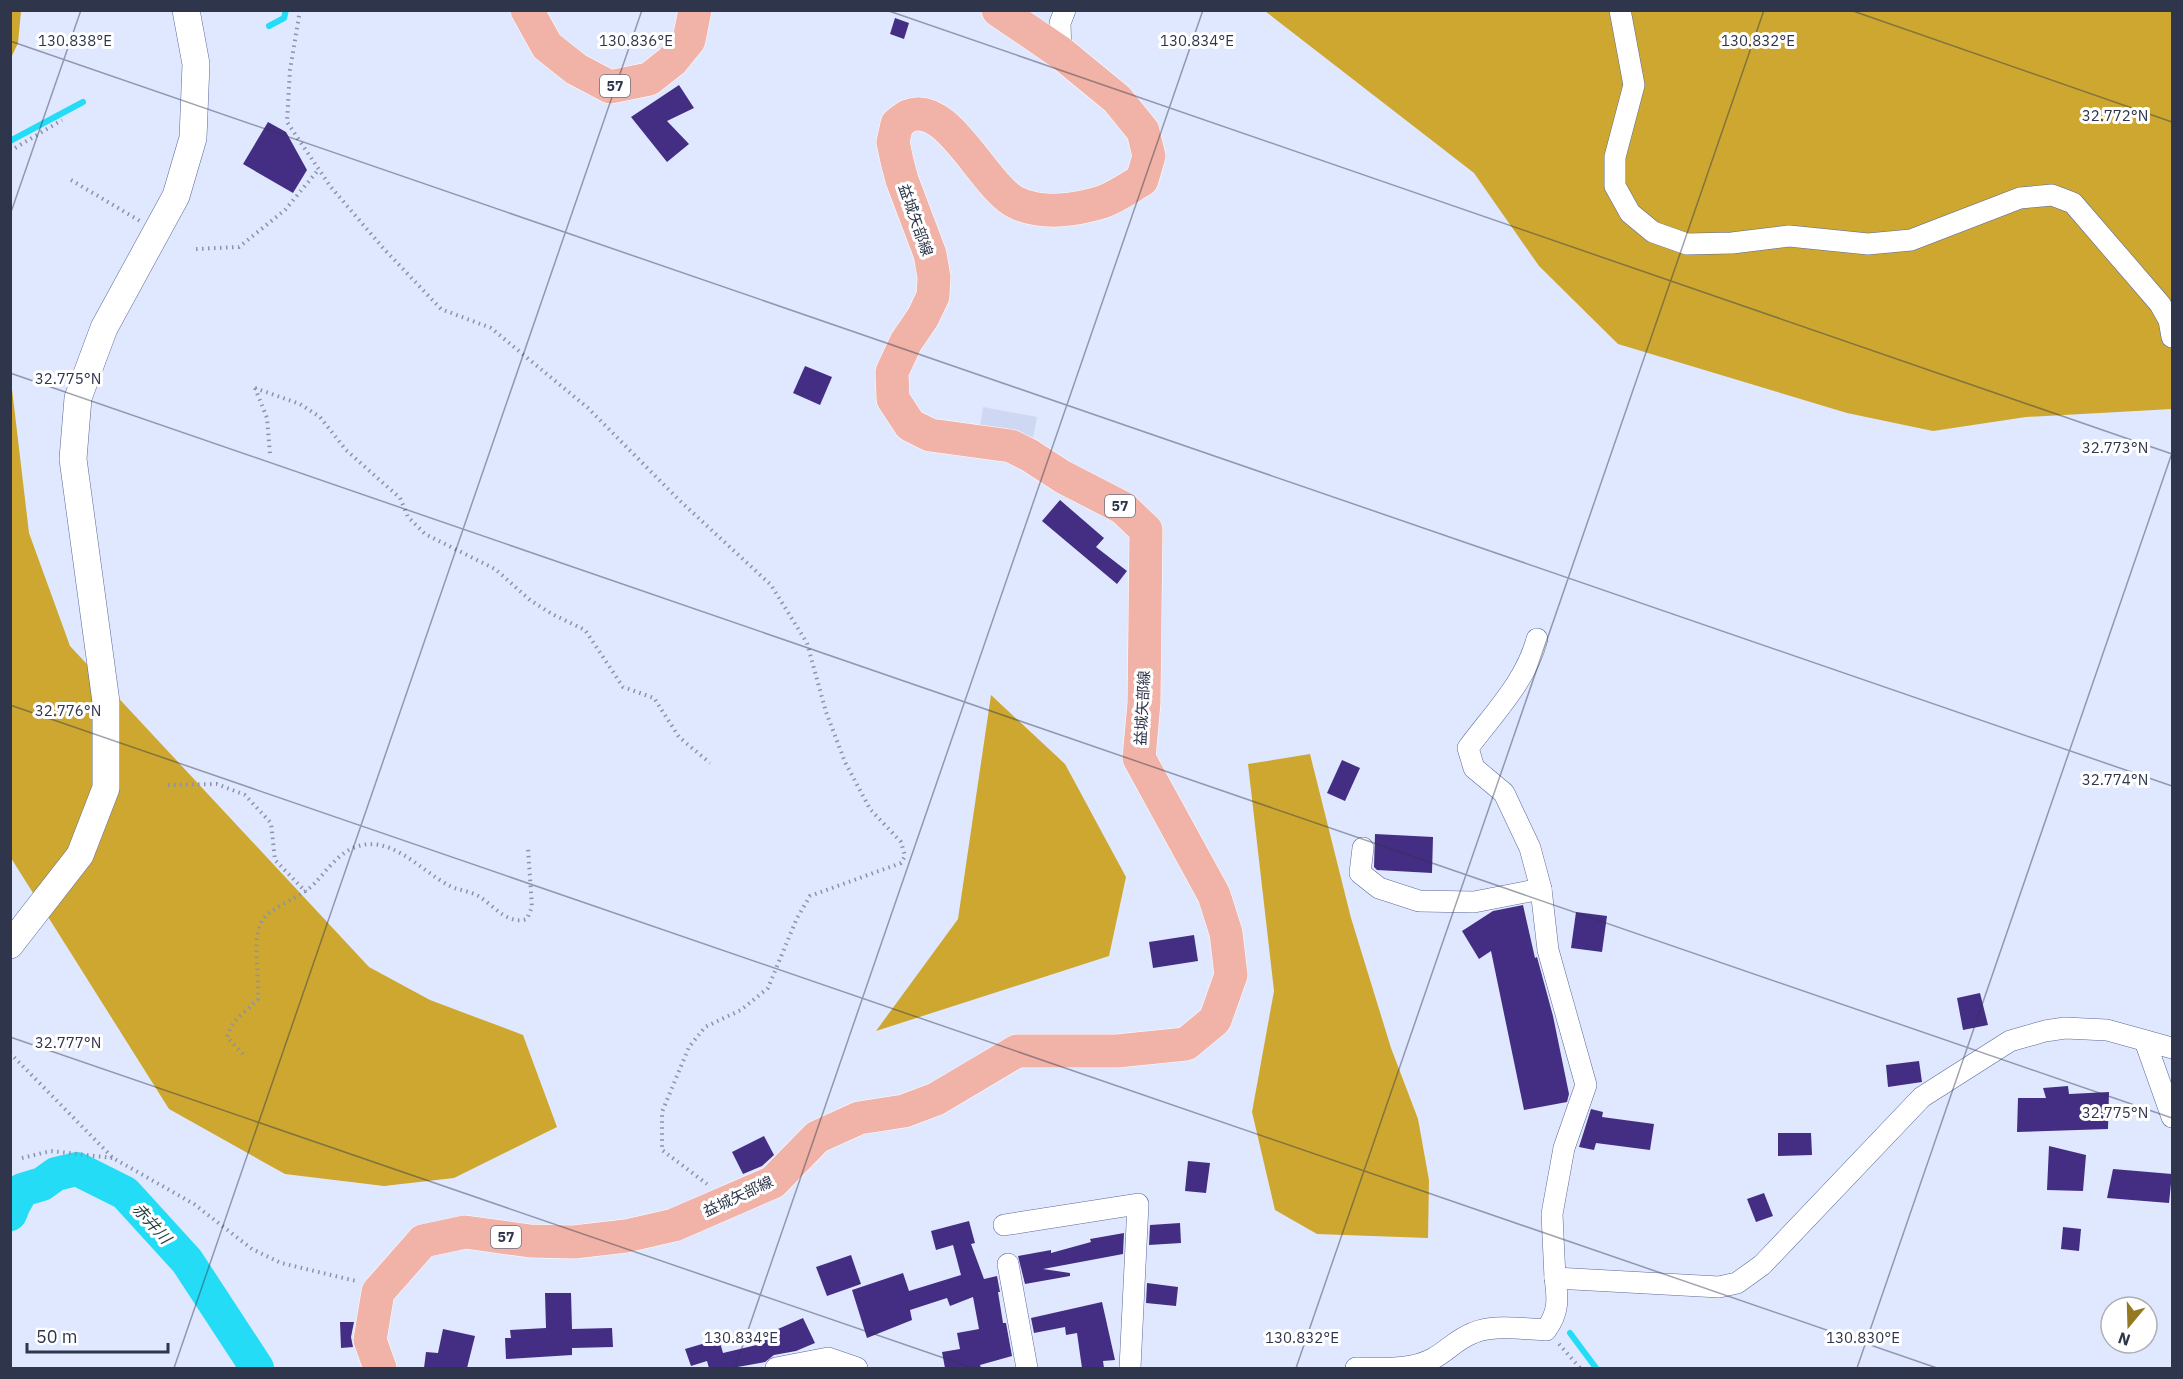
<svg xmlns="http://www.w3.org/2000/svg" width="2183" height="1379" font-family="'IBM Plex Sans','Noto Sans JP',sans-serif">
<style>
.built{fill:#cfd8f2}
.forest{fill:#cda730}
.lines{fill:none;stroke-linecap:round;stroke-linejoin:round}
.stream{stroke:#25dcf6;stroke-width:6}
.river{stroke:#25dcf6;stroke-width:34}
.building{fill:#442e84}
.minor-casing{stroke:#59689a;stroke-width:22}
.tertiary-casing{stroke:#59689a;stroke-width:28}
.primary-casing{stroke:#fff;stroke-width:34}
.path{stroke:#8b92a9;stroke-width:4;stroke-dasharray:1.5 4.5;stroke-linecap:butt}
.minor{stroke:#fff;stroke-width:21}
.tertiary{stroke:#fff;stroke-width:27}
.primary{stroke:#f1b2a7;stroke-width:33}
.ticks{fill:none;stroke:#2f364c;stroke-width:1.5;stroke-opacity:0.45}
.labels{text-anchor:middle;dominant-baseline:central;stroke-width:6;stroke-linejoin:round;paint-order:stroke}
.shield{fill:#fff;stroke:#6d7282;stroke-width:1.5}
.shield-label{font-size:14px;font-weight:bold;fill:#2f364c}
.street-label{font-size:15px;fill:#2f364c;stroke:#fff}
.water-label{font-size:16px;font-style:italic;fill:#254044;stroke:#fff}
.ticks-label{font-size:15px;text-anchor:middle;fill:#2f364c;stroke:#fff;stroke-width:6;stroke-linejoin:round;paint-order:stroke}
</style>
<rect width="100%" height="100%" fill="#e0e8ff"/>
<!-- built -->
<polygon class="built" points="983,407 1037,417 1033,438 980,428"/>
<!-- forest -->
<g class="forest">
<polygon points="11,10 21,11 18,43 11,58"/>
<polygon points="1265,11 2172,11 2172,409 2026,417 1933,431 1847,413 1618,344 1539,266 1474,173"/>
<polygon points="10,372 29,533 70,646 369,967 430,1000 523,1035 557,1127 454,1178 384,1186 285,1174 169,1109 11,858"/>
<polygon points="991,695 1065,764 1126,877 1109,956 876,1031 958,919"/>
<polygon points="1310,754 1351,918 1391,1048 1418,1119 1429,1180 1428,1238 1317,1234 1275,1210 1252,1112 1274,991 1248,764"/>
</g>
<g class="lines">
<!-- stream -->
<g class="stream">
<polyline points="269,26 284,18 286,10"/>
<polyline points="10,141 83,102"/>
<polyline points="1570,1333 1596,1368"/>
</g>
<!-- river -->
<polyline class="river" points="10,1214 14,1204 22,1190 42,1184 56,1174 77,1169 125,1193 187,1261 257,1368"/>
</g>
<!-- building -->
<g class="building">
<polygon points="895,18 909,23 904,39 890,34"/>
<polygon points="679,85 694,108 667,121 689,144 667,162 631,117"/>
<polygon points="268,122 286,132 307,170 293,193 243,164"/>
<polygon points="805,366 832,377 820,405 793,393"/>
<polygon points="1060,500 1104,538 1096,547 1127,571 1117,584 1042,521"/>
<polygon points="1342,760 1360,768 1345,801 1327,793"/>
<polygon points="1375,834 1433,837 1432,873 1377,870 1374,867"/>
<polygon points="1523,905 1535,958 1537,957 1553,1016 1569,1094 1567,1102 1524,1110 1491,951 1479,959 1462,931 1493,911"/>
<polygon points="1576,912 1607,916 1602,952 1571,948"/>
<polygon points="1194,935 1198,961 1153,968 1149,942"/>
<polygon points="1980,993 1988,1025 1963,1030 1957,998"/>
<polygon points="1919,1061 1922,1082 1888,1087 1886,1065"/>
<polygon points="2068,1086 2069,1094 2109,1092 2108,1129 2017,1132 2018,1098 2046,1098 2043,1088"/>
<polygon points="1591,1109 1603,1112 1602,1117 1654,1124 1650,1150 1596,1143 1594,1150 1579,1147"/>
<polygon points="1778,1133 1811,1133 1812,1155 1778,1156"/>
<polygon points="764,1136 774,1155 762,1166 743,1174 732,1152"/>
<polygon points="2049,1146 2086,1155 2083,1191 2047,1190"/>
<polygon points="1188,1161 1210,1163 1206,1193 1185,1191"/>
<polygon points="2113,1169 2172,1174 2169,1203 2107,1198"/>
<polygon points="1764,1193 1773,1216 1756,1222 1747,1199"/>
<polygon points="969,1221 975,1243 971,1244 984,1279 997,1276 1000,1292 998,1292 1003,1323 1006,1323 1012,1356 980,1365 981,1368 945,1368 942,1352 960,1349 957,1333 979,1329 973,1297 950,1306 947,1298 910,1310 912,1320 867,1338 852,1290 903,1273 909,1291 961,1275 953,1245 936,1250 931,1231"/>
<polygon points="1180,1223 1181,1243 1149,1245 1150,1225"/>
<polygon points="2063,1227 2081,1229 2079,1251 2061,1249"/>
<polygon points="1124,1233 1123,1254 1043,1269 1070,1273 1070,1276 1025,1284 1018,1256 1051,1250 1051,1253 1091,1242 1090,1239"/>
<polygon points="851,1255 861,1284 827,1296 816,1267"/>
<polygon points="1147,1283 1178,1287 1176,1306 1146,1303"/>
<polygon points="545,1293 571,1293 572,1329 612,1328 613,1347 572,1348 572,1355 506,1359 505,1338 511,1338 510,1330 546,1328"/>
<polygon points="1102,1302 1115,1360 1103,1361 1104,1368 1082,1368 1077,1333 1066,1335 1065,1327 1034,1333 1031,1318"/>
<polygon points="803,1318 815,1343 796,1351 774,1355 765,1362 732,1368 709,1368 707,1361 691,1366 685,1349 719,1339 723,1353 765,1343 762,1336"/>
<polygon points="340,1322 354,1322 351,1337 353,1347 341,1348"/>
<polygon points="443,1329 475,1336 467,1368 424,1368 426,1352 438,1353"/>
</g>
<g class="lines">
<!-- minor casing -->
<g class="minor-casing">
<g id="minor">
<polyline points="1620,10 1634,85 1615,157 1615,186 1630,213 1653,232 1687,244 1732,243 1789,236 1868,244 1911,240 2020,198 2052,195 2073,203 2160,304 2169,320 2172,337"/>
<polyline points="1061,53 1060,23 1065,10"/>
<path d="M 1537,639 C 1526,681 1494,713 1468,748 L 1474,768 L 1504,793 L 1530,848 L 1541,889 L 1548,950 L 1586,1085 L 1564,1148 L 1552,1214 L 1555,1278"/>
<polyline points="1363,848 1360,873 1379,888 1419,901 1474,902 1541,889"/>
<polyline points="2145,1041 2172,1117"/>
<polyline points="1004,1225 1138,1204 1130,1368"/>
<polyline points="1008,1264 1027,1368"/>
<polyline points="776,1368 828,1358 857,1368"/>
<path d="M 1356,1368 C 1380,1368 1412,1371 1434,1358 C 1447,1351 1457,1339 1473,1333 C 1494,1324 1524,1329 1546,1330 C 1559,1312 1558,1299 1555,1278 L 1719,1287 L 1737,1283 L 1762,1265 L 1922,1097 L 2010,1041 L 2045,1031 L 2065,1028 L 2107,1030 L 2172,1048"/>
</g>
</g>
<!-- tertiary casing -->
<g class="tertiary-casing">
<polyline id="tertiary" points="10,945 80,855 106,788 106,702 73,459 78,398 104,328 176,196 193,138 196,64 186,10"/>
</g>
<!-- primary casing -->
<g class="primary-casing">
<g id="primary">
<polyline points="527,10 547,46 576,69 610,87 649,79 672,61 689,40 695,10"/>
<path d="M 380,1368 L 370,1340 L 378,1292 L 423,1241 L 465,1232 L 530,1241 L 574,1242 L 626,1236 L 674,1225 L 773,1182 L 817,1137 L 859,1118 L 904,1111 L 936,1099 L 1017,1051 L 1117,1051 L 1186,1044 L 1215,1020 L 1231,975 L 1226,933 L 1214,895 L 1139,758 L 1144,703 L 1146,530 L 1123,508 L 1063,477 L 1029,455 L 1011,446 L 930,435 L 910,425 L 893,399 L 892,372 L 906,342 L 923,317 L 933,296 L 934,277 L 930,254 L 902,180 L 897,161 L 893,142 L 897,124 C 900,122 904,118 908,116 C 948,99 984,188 1017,203 C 1042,215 1076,210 1102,202 C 1116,197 1130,187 1142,180 L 1149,156 L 1143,131 L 1117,99 L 1061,53 L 998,10"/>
</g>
</g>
<!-- path -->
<g class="path">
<polyline points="300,10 290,70 287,122 330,186 384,249 441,309 491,328 588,408 679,500 771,585 807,643 826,712 845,762 870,809 901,842 905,856 901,863 810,896 797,918 768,988 741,1010 705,1027 689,1047 662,1112 662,1150 707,1184"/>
<polyline points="10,151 62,120"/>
<polyline points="71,180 140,221"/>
<polyline points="196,249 239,247 285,210 319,169"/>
<polyline points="255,388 300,404 320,417 346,450 400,498 408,517 425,534 495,569 530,600 552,614 585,630 623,687 654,698 679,737 710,763"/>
<polyline points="255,388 267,418 270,454"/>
<polyline points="168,785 217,784 245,795 271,823 275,860 306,892"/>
<polyline points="10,1053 113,1158 194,1204 252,1249 281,1263 356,1281"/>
<path d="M 243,1054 L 227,1037 C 232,1019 246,1012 258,999 C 260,976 250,934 264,918 C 276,904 301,898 316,882 C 325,872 336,857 349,850 C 387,829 419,870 450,886 C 460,891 471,891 480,897 C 495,907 508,925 527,919 L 532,907 L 528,848"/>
<polyline points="22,1158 51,1151 113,1158"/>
<polyline points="1559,1344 1580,1368"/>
</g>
<!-- minor -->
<use href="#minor" class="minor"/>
<!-- tertiary -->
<use href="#tertiary" class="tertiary"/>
<!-- primary -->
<use href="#primary" class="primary"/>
</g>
<!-- ticks -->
<path class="ticks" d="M 886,10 L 2172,454M 1850,10 L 2172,122M 10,41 L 2172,786M 10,215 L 81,10M 10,373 L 2172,1118M 10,705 L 1937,1368M 10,1037 L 973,1368M 174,1368 L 642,10M 735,1368 L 1203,10M 1296,1368 L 1764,10M 1857,1368 L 2172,453"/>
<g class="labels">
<!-- shield labels -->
<g class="shield">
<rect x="600" y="75" width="30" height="22" rx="4.5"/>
<rect x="1105" y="495" width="30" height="22" rx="4.5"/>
<rect x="491" y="1226" width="30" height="22" rx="4.5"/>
</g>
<g class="shield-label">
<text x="615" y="86">57</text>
<text x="1120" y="506">57</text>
<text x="506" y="1237">57</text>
</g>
<!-- street labels -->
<g class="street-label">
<text transform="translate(916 220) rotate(71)">益城矢部線</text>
<text transform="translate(1142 708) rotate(-87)">益城矢部線</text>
<text transform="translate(738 1196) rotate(-25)">益城矢部線</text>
</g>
<!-- water labels -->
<g class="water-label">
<text transform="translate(152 1223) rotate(48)">赤井川</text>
</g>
</g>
<g class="ticks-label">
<text x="636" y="46">130.836°E</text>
<text x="1197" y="46">130.834°E</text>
<text x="1758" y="46">130.832°E</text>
<text x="75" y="46">130.838°E</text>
<text x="2115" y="121">32.772°N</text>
<text x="68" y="384">32.775°N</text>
<text x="2115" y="453">32.773°N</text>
<text x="68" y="716">32.776°N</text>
<text x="2115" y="785">32.774°N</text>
<text x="68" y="1048">32.777°N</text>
<text x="2115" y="1118">32.775°N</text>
<text x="741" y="1343">130.834°E</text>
<text x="1302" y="1343">130.832°E</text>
<text x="1863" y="1343">130.830°E</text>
</g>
<!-- border -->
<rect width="2183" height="1379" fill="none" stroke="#2f364c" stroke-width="24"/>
<!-- north arrow -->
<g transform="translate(2129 1325) rotate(199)"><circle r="28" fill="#ffffff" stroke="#acafb7" stroke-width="1.5"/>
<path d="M0-4.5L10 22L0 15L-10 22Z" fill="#957921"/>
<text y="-9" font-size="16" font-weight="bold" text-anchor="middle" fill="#2f364c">N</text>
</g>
<!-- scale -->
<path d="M27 1343v9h141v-9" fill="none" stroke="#2f364c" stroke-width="3"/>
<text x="36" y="1343" font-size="18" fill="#2f364c" stroke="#ffffff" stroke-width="4.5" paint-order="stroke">50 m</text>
</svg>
